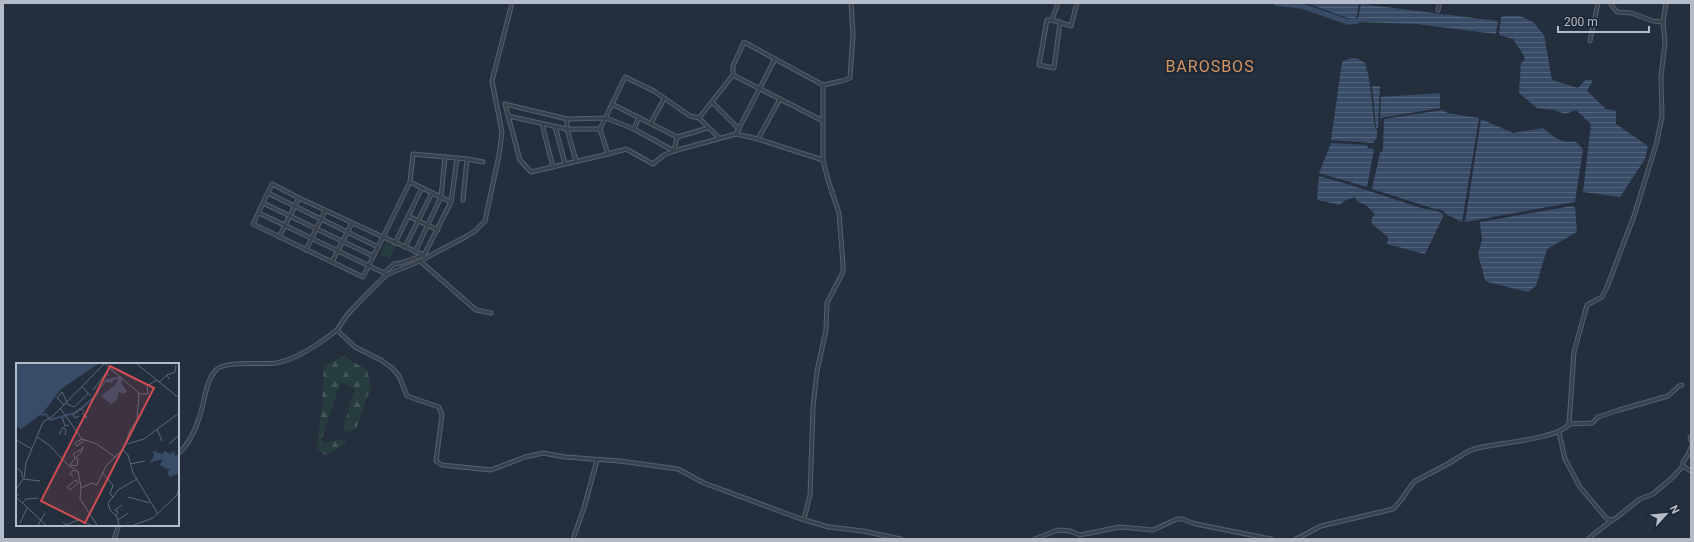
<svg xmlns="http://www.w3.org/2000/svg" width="1694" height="542" font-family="Roboto,sans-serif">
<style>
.green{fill:#263c3f}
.forest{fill:url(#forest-firs)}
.water{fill:url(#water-rules)}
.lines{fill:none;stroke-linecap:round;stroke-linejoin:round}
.river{stroke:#394c67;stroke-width:5.5}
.street-casing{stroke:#565f6c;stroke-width:5}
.street{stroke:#38414e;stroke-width:3}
.labels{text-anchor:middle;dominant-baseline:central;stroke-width:4;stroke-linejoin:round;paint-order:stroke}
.quarter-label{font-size:16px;letter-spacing:1px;fill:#d59563;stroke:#1d2633}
.inset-river{fill:none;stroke:#394c67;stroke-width:2}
.inset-road{fill:none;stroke:#5e6776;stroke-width:1}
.view{fill:#ce4d50;fill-opacity:0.15;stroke:#ce4d50;stroke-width:2}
.inset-edge{fill:none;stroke:#b4bcc9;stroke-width:2}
</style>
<defs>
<pattern id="forest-firs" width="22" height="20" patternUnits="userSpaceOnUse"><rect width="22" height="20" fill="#263c3f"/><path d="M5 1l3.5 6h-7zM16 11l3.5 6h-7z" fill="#435659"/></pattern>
<pattern id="water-rules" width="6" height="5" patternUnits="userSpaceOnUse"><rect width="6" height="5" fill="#394c67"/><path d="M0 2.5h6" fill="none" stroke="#53647b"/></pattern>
</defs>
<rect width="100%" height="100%" fill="#242f3e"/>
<!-- green -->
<polygon class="green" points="386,241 396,246 389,259 380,255"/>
<!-- forest -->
<polygon class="forest" points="344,356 367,370 371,386 356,429 346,432 343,428 355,389 341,382 321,440 324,443 342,439 346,441 345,444 326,455 317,449 322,404 324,365"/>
<!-- water -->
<g class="water">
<polygon points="1306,3 1356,3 1359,4 1356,19 1348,18"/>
<polygon points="1361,4 1498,21 1496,34 1416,24 1357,22"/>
<polygon points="1505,16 1520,16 1533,22 1544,35 1552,80 1578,88 1585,80 1593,80 1587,91 1606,109 1616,111 1616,124 1648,146 1645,159 1620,197 1583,192 1591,124 1576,110 1565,114 1555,110 1537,108 1519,93 1521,63 1525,60 1524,56 1513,39 1499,35 1501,17"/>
<polygon points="1351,58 1357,58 1365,63 1369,78 1375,129 1377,129 1377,137 1373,143 1331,140 1342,62"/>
<polygon points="1372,86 1380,86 1378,128 1376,128"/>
<polygon points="1440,93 1440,108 1380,118 1381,97"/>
<polygon points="1442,110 1448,113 1479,118 1462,222 1446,214 1442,210 1435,209 1372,189 1380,153 1383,149 1384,119"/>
<path d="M 1481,119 L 1513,133 L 1543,128 C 1554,137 1561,144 1575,141 L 1583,149 L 1575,202 L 1465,222 Z"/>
<polygon points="1331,143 1367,145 1368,148 1374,149 1367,187 1319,173"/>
<path d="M 1319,176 C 1352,185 1385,196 1418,207 C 1426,210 1438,209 1444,215 L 1425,254 L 1387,244 L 1388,237 L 1372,224 L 1371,220 L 1375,214 L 1366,205 L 1358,202 L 1355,197 L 1344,201 L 1340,205 L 1317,200 Z"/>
<polygon points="1572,206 1575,208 1577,232 1547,249 1536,286 1528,292 1488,282 1485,280 1478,254 1482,240 1480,222"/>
</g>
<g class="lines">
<!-- river -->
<polyline class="river" points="1276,3 1302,6 1348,22 1357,21"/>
<!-- street casing -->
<g class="street-casing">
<g id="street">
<polyline points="1058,3 1052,20 1071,26 1077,3"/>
<polyline points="1610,3 1617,12 1631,13 1653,21 1663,22"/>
<polyline points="1438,10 1440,3"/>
<polyline points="1052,20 1047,20 1039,65 1054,68 1060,22"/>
<polyline points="1590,41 1598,3"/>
<polyline points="823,85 842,81 850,78 853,35 851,3"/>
<polyline points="780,99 758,139 823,160"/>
<polyline points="712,102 739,129"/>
<polyline points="612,104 677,137 708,128"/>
<polyline points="508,116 567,129 600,129"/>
<polyline points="699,118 733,75"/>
<polyline points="567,119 567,129 576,161"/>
<polyline points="651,123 664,99"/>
<polyline points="542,124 553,167"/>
<polyline points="555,126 565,164"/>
<polyline points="634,129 639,117"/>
<polyline points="736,134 775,59"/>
<polyline points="719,138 699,118 690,116 654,91 625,77 600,129 608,154 531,172 520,160 505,104 567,119 606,118 634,129 674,151 736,134 758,139"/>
<polyline points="608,154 626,149 653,164 664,155 674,151 677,137"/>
<polyline points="467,159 483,162"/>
<polygon points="410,182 451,202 424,255 383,237"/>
<polyline points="410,182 413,154 467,159 463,200"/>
<polygon points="272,184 299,198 383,237 363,277 253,224"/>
<polyline points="268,193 378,247"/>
<polyline points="451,202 457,158"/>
<polyline points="263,203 373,256"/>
<polyline points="259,213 384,273"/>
<polyline points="408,216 438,230"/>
<polyline points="279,237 299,198"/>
<polyline points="395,243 422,188"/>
<polyline points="405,247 432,193"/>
<polyline points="306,250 325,211"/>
<polyline points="415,252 441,197 445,157"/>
<polyline points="420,261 476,310 491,313"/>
<polyline points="332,262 352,223"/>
<polyline points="385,274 384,273 394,264 401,263 424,255"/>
<polyline points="337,330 347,315 363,298 386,275 420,261 467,236 475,231 485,221 499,155 502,132 492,81 512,3"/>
<polyline points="1569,424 1592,423 1598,417 1619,410 1668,396 1679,386 1682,385"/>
<polyline points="1559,432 1565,459 1580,487 1607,519 1612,520 1616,518 1640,499 1653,494 1673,477 1683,466 1691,471"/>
<polyline points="1690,437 1691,441"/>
<path d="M 178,454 C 189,444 196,429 200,415 C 205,400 205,382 216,370 C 225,360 262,365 276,363 C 298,359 320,343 337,330 L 355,347 L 381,360 L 392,368 L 399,376 L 407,396 L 439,407 L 442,415 L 436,461 L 442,465 L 491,470 L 525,457 L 543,453 L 565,457 L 620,461 L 678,469 L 704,483 L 801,519 L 829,527 L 863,531 L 901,539"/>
<polyline points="1683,466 1683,462 1689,453 1691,447"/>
<polyline points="804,519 810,495 813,407 817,371 826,330 827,303 843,272 843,264 839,213 828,180 823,160 823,85 744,42 733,66 733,75 823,121"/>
<polyline points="114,539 119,525"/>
<polyline points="573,539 584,508 597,460"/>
<polyline points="1035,539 1058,530 1070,531 1080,535 1120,527 1153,530 1177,519 1182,519 1196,524 1271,539"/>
<path d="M 1296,539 L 1321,526 L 1393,509 C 1402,501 1407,490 1415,481 C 1427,475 1439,469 1451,462 C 1460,457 1467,450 1478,448 C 1497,443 1559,439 1569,424 L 1574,352 L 1587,305 L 1602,297 L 1607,287 L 1634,216 L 1656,145 L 1662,117 L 1661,76 L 1665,43 L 1663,22 L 1666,3"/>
<polyline points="1588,539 1612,520"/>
</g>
</g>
<!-- street -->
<use href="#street" class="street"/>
</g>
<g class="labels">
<!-- quarter labels -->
<g class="quarter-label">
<text x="1210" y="66">BAROSBOS</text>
</g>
</g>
<!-- overview -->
<g transform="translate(16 363)">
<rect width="163" height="163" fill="#242f3e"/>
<path d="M 0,1 L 82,1 L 45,26 L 27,50 L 5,66 L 0,63 ZM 105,13 L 107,17 L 105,20 L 111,28 L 108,31 L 103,29 L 101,37 L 95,41 L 85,33 L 98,23 L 102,17 L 100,16 L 95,20 L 90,19 L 76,37 L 56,52 L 54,52 L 76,36 L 90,16 ZM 137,88 L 146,91 L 149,88 L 154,91 L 158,88 L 159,93 L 163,91 L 163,110 L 154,114 L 151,109 L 155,106 L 147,105 L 152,101 L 147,104 L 144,102 L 147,96 L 133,100 L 138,93 Z" fill="#394c67"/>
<path class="inset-river" d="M 64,47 L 82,30M 25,52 L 30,51 L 34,57 L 58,50"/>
<path class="inset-road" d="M 89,1 L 123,30 L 121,57 L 115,65 L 107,87 L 112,92 L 117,110 L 142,151M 121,1 L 163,35M 151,12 L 159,9 L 160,2M 143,19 L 151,12 L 153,16M 66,24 L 75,33M 77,27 L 90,10 L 93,13M 123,31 L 132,31 L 131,23 L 141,17M 49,40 L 58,44 L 72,31M 48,42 L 41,35 L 46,29 L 51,39M 44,45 L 66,76M 66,50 L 67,50 L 71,54 L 70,55 L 67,50M 63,53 L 59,55 L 57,52 L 65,46 L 68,48M 46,54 L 49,63 L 53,62M 141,66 L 146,78M 43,72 L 47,64 L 50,67 L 49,72M 21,74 L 33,82 L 52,102 L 62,108 L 65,125M 0,77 L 16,86M 69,77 L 61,83 L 59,80 L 66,76 L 81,81 L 100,95M 111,81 L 128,76 L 163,50M 153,81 L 163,72M 66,86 L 57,91 L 59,95 L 60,95 L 62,96 L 61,103 L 54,102 L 59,95 L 65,90 L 67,83M 114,101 L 129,98M 0,105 L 6,109 L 6,114M 86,109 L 97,122 L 94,131 L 97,134 L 92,140 L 94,147 L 101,154 L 103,162M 57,113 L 54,111 L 57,107 L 60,109M 7,116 L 24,118M 60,117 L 62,120 L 54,127 L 51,124 ZM 0,126 L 8,115 L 10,100 L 27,59 L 37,53 L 88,1M 3,131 L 0,134 L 30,162M 97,134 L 102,127 L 121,116M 112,134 L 134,140M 6,140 L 10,136 L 22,135M 100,152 L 102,149 L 99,147 L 106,142M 102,157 L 112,150M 47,159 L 50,162 L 62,157 L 75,162M 4,160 L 11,145M 22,162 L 29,150M 81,162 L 64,136 L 65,125 L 76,120 L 81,122 L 90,103 L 107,86M 118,162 L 137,155 L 161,132 L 163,125"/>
<path class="view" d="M 94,3 L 138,25 L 69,160 L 25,138 Z"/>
<rect width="163" height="163" class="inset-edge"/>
</g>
<!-- border -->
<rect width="1694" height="542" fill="none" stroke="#b4bcc9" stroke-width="8"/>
<!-- north arrow -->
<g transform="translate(1666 514) rotate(63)" stroke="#1d2633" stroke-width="3" paint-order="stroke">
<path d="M0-3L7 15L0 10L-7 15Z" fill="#b4bcc9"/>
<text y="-6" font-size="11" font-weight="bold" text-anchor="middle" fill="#b4bcc9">N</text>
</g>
<!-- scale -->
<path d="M1558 26v6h91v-6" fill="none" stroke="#b4bcc9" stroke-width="2"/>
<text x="1564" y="26" font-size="12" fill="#b4bcc9" stroke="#1d2633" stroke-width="3" paint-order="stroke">200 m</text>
</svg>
